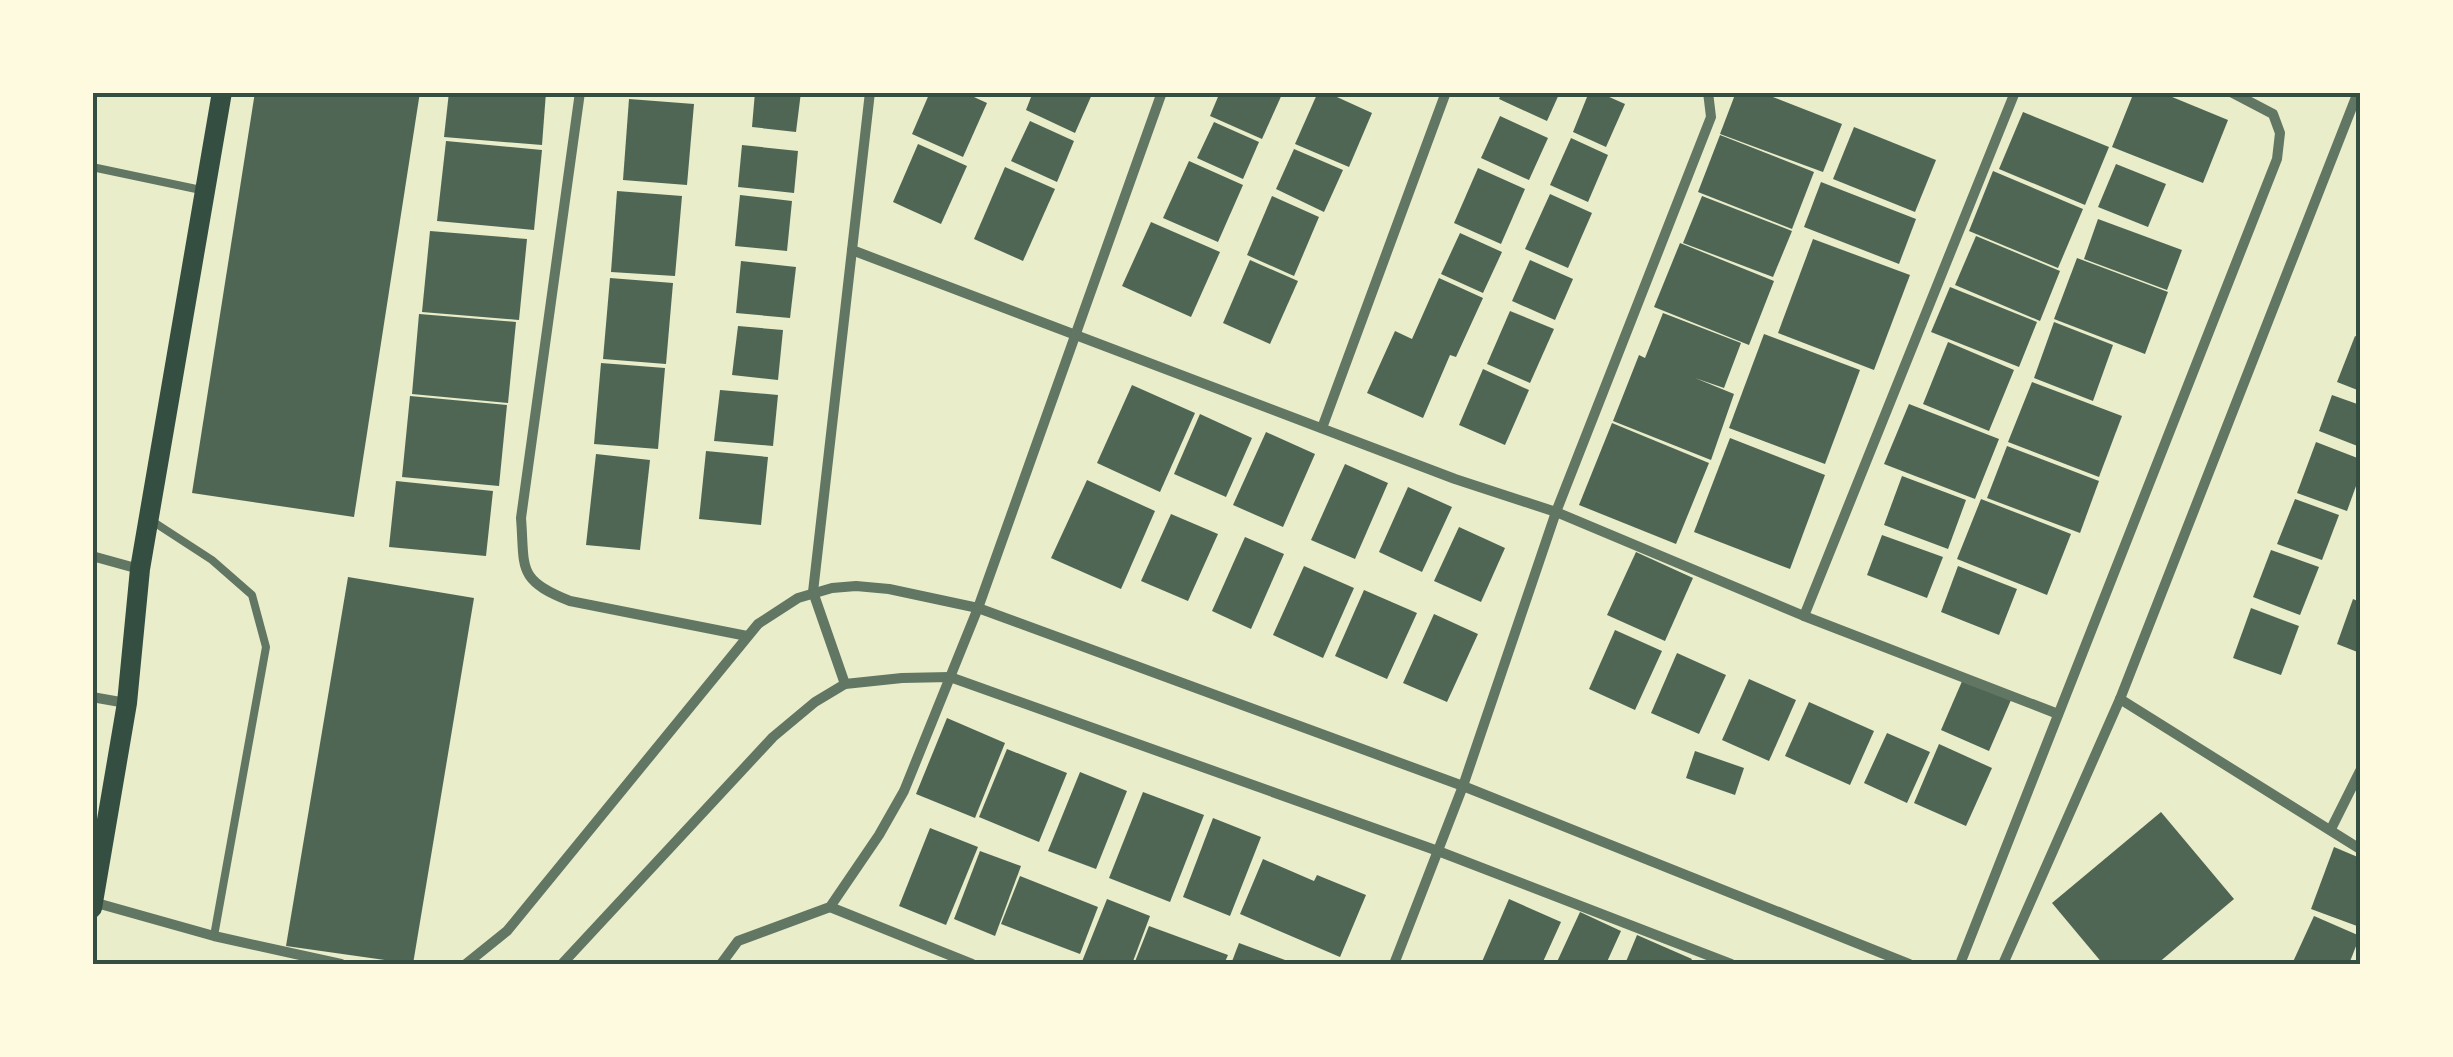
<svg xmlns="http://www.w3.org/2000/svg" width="2453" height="1057" font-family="'Space Grotesk',sans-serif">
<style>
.building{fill:#4f6655}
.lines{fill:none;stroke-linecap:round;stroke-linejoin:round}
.service{stroke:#617663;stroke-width:8}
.minor{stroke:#617663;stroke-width:10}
.secondary{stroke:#344e41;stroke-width:20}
.neatline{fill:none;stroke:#344e41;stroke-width:4}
</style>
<rect width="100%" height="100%" fill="#e9edc9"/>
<!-- building -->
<g class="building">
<polygon points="255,92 420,92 354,517 192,493"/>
<polygon points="449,92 546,92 542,145 444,137"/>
<polygon points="755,92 801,92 796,132 752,127"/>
<polygon points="930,92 963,92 987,103 963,157 912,134"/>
<polygon points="1033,92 1093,92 1075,133 1026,110"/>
<polygon points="1220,92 1283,92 1262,139 1210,116"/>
<polygon points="1318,92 1326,92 1372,113 1349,167 1295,144"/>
<polygon points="1502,92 1560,92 1547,121 1499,99"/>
<polygon points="1589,92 1598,92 1625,104 1606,147 1573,132"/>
<polygon points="1736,92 1760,92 1842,124 1823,172 1720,134"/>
<polygon points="2134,92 2160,92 2228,120 2203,183 2112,147"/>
<polygon points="629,99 694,104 687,185 623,180"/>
<polygon points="2023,112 2109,147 2085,205 1999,169"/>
<polygon points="1500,116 1548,138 1529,180 1481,158"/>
<polygon points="1030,121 1074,141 1057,182 1011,161"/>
<polygon points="1214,122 1259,142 1243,179 1197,158"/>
<polygon points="1854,127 1936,160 1915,212 1833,179"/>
<polygon points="1720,135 1814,172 1792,229 1698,192"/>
<polygon points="1571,138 1608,155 1588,202 1550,185"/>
<polygon points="446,141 542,150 534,230 437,221"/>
<polygon points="918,144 967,166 941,224 893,202"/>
<polygon points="742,145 798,151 794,193 738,187"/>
<polygon points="1294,149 1343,170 1324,212 1276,189"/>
<polygon points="1189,161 1243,185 1218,242 1163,218"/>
<polygon points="2116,164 2166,184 2148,227 2098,207"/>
<polygon points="1005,167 1055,189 1023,261 974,239"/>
<polygon points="1478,168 1525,189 1501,244 1454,223"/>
<polygon points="1993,171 2083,209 2058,268 1969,231"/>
<polygon points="1821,182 1916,219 1899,264 1804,227"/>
<polygon points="617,191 682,196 675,276 611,272"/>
<polygon points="1550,194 1592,213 1568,268 1525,249"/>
<polygon points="740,195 792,201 787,251 735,246"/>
<polygon points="1272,196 1319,217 1294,276 1247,255"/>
<polygon points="1702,196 1792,231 1773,277 1683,243"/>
<polygon points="2098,219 2182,250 2167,290 2084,259"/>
<polygon points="1151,222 1220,252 1191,317 1122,286"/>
<polygon points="430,231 527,239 519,320 422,312"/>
<polygon points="1460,233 1502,252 1483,293 1441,274"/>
<polygon points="1976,236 2060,271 2040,321 1955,285"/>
<polygon points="1813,239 1910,275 1874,370 1778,333"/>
<polygon points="1680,243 1774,281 1749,345 1654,307"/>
<polygon points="2077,258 2168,292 2145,354 2054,319"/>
<polygon points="1250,260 1298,281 1270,344 1223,323"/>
<polygon points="1530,260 1573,279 1555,320 1512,301"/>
<polygon points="741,261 796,267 790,318 736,313"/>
<polygon points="610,278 673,283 666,364 603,359"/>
<polygon points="1439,278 1483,298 1456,357 1450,355 1423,418 1367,393 1395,331 1412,339"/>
<polygon points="1950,287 2037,322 2019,367 1931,332"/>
<polygon points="1510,311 1554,329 1530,383 1487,364"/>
<polygon points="1663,313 1741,343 1724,388 1695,378 1734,394 1711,460 1613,421 1639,355 1645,358"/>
<polygon points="419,314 516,322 508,403 412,394"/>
<polygon points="2054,322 2113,345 2093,401 2034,378"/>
<polygon points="738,326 783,330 778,380 732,375"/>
<polygon points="1764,334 1860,370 1825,464 1729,428"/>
<polygon points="2355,336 2360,338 2360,391 2337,382"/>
<polygon points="1948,342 2014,370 1989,431 1923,404"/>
<polygon points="601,363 665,368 658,449 594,444"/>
<polygon points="1483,369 1529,390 1505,445 1459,425"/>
<polygon points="2032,382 2122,416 2099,477 2008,442"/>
<polygon points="1132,385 1195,413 1160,492 1097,463"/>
<polygon points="720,390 778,395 773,446 714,441"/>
<polygon points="2332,395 2360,405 2360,447 2319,431"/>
<polygon points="410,396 507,405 499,486 402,477"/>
<polygon points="1909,404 1999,439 1975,499 1884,464"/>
<polygon points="1200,414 1252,438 1226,497 1174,474"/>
<polygon points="1612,423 1709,463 1676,544 1579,505"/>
<polygon points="1266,432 1315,454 1283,527 1233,505"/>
<polygon points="1730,438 1825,475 1790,569 1694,532"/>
<polygon points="2316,442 2360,459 2360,475 2347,511 2297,493"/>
<polygon points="2007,446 2099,481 2080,533 1987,498"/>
<polygon points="706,451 768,457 761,525 699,519"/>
<polygon points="596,454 650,460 640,550 586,545"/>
<polygon points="1345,464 1388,483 1355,559 1311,540"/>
<polygon points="1902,476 1966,500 1948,549 1884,525"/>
<polygon points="1087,480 1155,511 1121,589 1051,558"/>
<polygon points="396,481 493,491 486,556 389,547"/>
<polygon points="1408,487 1452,507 1422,572 1379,552"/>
<polygon points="1981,499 2071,534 2047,595 1957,559"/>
<polygon points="2295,499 2339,515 2322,560 2277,544"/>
<polygon points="1171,514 1218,534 1188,601 1141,581"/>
<polygon points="1459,527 1505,548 1481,602 1434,581"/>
<polygon points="1882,535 1943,557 1927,598 1867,575"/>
<polygon points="1245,537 1284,554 1251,629 1212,611"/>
<polygon points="2271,550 2319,567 2300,615 2253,597"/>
<polygon points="1636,552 1693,578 1665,641 1607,615"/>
<polygon points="1304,566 1354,588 1323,658 1273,635"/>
<polygon points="1958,566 2017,589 1999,635 1941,612"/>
<polygon points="348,577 474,598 413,964 286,946"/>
<polygon points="1364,590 1417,613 1387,679 1335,656"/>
<polygon points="2353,599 2360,602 2360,653 2337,644"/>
<polygon points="2251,608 2299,626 2281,675 2233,658"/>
<polygon points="1434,614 1478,634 1447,702 1403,683"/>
<polygon points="1615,630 1662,651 1635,710 1589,689"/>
<polygon points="1677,653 1726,675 1699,734 1651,713"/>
<polygon points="1749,679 1796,700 1769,761 1722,740"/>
<polygon points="1963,679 2011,700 1989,751 1941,730"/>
<polygon points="1809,702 1874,731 1850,785 1785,756"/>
<polygon points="947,718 1005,743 975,818 916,794"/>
<polygon points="1887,733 1930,752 1907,803 1864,783"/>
<polygon points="1939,744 1992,768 1966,826 1914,803"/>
<polygon points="1007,749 1067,773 1039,842 979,817"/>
<polygon points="1695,751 1744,768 1735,795 1686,778"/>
<polygon points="1080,772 1127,791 1096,869 1048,851"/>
<polygon points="1143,792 1204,815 1170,902 1109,878"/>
<polygon points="2161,812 2234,899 2157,964 2103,964 2052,903"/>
<polygon points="1213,818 1261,837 1230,916 1183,897"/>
<polygon points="930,828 978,847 946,925 899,906"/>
<polygon points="2334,847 2360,858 2360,916 2357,926 2311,909"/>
<polygon points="980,851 1021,866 995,936 954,919"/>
<polygon points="1263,859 1314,881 1317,875 1366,895 1340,957 1240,914"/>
<polygon points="1020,876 1098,907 1080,954 1001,924"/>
<polygon points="1107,899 1150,916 1132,964 1081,964"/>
<polygon points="1509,899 1561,922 1542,964 1481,964"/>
<polygon points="1580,912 1621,931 1606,964 1556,964"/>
<polygon points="2314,916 2360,936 2349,964 2292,964"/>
<polygon points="1149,926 1228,955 1224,964 1134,964"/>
<polygon points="1637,935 1692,959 1689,964 1625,964"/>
<polygon points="1239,943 1296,964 1231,964"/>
</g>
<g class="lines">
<!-- service -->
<g class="service">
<polyline points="92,167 201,190"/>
<polyline points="149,519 212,560 252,595 266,647 214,936"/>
</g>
<!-- minor -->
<g class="minor">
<path d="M 580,92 L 521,518 C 525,568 516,580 570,601 L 747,636"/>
<polyline points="852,250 1455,479 1556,512 1804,616 2058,714"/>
<polyline points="1322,428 1446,92"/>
<polyline points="92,556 139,569"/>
<polyline points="1804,616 2015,92"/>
<polyline points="845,684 813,592 870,92"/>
<polyline points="92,697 126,703"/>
<polyline points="2120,699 2360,849"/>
<polyline points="2331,829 2360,771"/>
<polyline points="93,902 214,936 341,964"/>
<polyline points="830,907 972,964"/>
<polyline points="466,964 507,931 758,624 798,598 832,588 856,586 889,589 978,608 1463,786 1909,964"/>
<polyline points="562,964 773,737 815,702 845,684 902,678 950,677 1438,851 1731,964"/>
<polyline points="721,964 738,941 830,907 879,835 904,791 978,608 1162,92"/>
<polyline points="1394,964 1463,786 1556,512 1711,117 1708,92"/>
<polyline points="1960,964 2277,159 2280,133 2273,114 2231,92"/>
<polyline points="2003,964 2120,699 2358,92"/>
</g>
<!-- secondary -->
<polyline class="secondary" points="92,908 127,703 140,569 222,92"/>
</g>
<!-- border -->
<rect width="2453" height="1057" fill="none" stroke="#fefae0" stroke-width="190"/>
<rect x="95" y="95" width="2263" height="867" class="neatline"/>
</svg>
